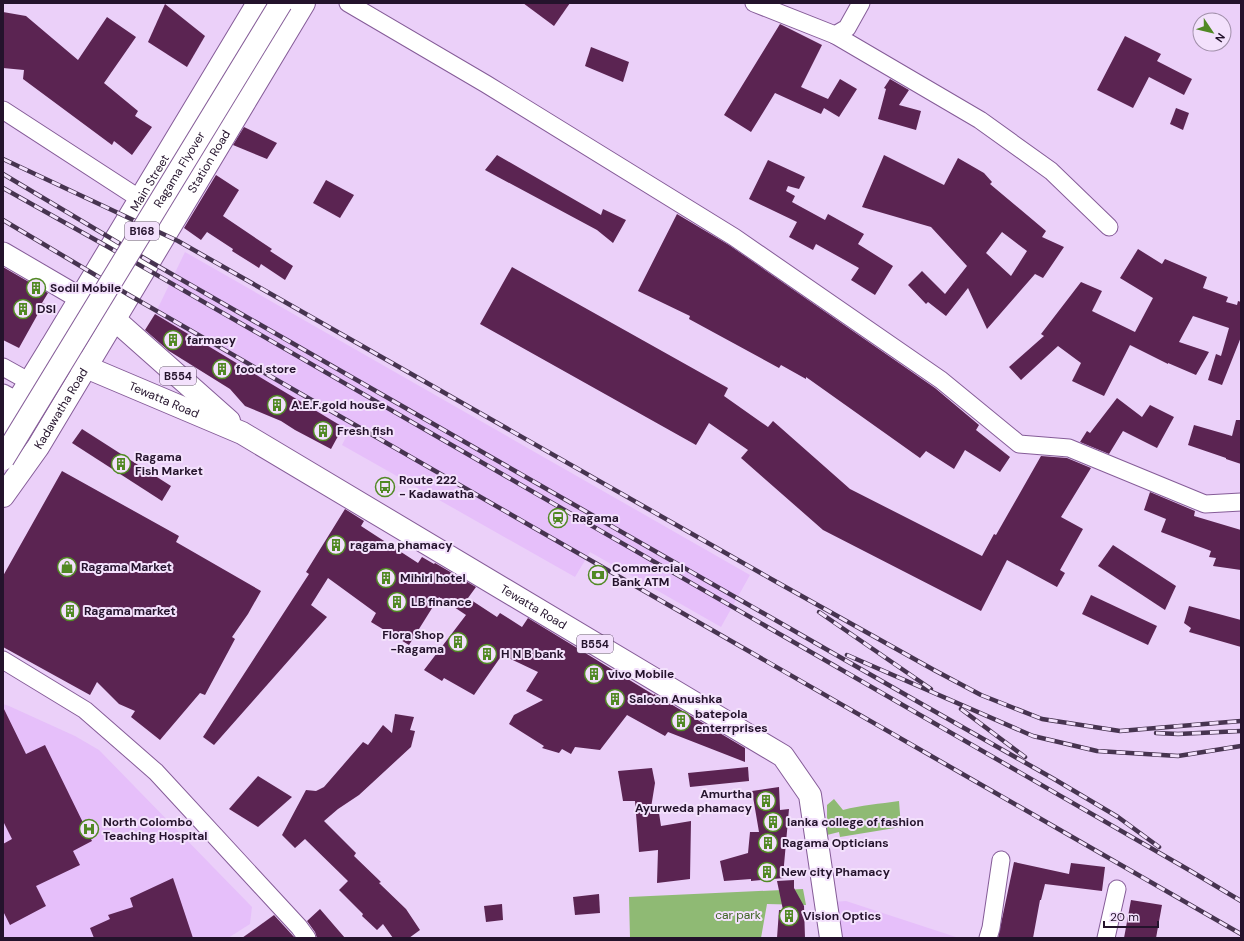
<svg xmlns="http://www.w3.org/2000/svg" width="1244" height="941" font-family="'DM Sans',sans-serif">
<style>
.built{fill:#e6bffa}
.green{fill:#8fba74}
.building{fill:#5b2452;fill-rule:evenodd}
.lines{fill:none;stroke-linecap:round;stroke-linejoin:round}
.minor-casing{stroke:#855c98;stroke-width:19}
.tertiary-casing{stroke:#855c98;stroke-width:23}
.primary-casing{stroke:#855c98;stroke-width:24}
.minor{stroke:#fff;stroke-width:17}
.tertiary{stroke:#fff;stroke-width:21}
.primary{stroke:#fff;stroke-width:22}
.rail-casing{stroke:#473450;stroke-width:4.5}
.rail{stroke:#f3e1fc;stroke-width:3;stroke-dasharray:9;stroke-linecap:butt}
.primary-bridge-casing{stroke:#855c98;stroke-width:24;stroke-linecap:butt}
.primary-bridge{stroke:#fff;stroke-width:22}
.labels{text-anchor:middle;dominant-baseline:central;stroke-width:4;stroke-linejoin:round;paint-order:stroke}
.shield{fill:#f3e1fc;stroke:#62516a;stroke-width:1}
.shield-label{font-size:11px;font-weight:bold;fill:#24132c}
.street-label{font-size:12px;fill:#24132c;stroke:#f3e1fc}
.poi-label{font-size:12px;font-weight:bold;fill:#24132c;stroke:#f3e1fc;text-anchor:start}
.park-label{font-size:12px;fill:#3e6422;stroke:#f3e1fc}
</style>
<rect width="100%" height="100%" fill="#ebd0f9"/>
<!-- built -->
<g class="built">
<polygon points="185,252 750,575 721,627 590,552 575,577 342,445 349,431 155,314"/>
<polygon points="3,704 9,706 75,736 99,750 252,907 250,924 228,938 3,938"/>
<polygon points="846,901 959,938 837,938 833,902"/>
</g>
<!-- green -->
<g class="green">
<path d="M 834,799 L 843,810 C 861,805 880,804 899,801 L 901,827 L 840,837 L 839,832 L 827,835 L 827,805 Z"/>
<polygon points="803,889 806,905 767,904 761,938 630,938 629,897"/>
</g>
<!-- building -->
<g class="building">
<polygon points="523,3 570,3 554,26"/>
<polygon points="165,4 205,36 187,67 148,42"/>
<polygon points="3,12 26,16 78,60 107,17 136,37 104,83 138,111 135,116 152,127 132,155 114,141 112,145 23,79 24,70 3,68"/>
<polygon points="780,24 822,45 801,87 828,99 840,79 857,89 839,117 824,108 821,114 775,93 751,132 724,115"/>
<polygon points="1125,36 1161,54 1157,61 1192,79 1184,95 1149,77 1133,108 1097,90"/>
<polygon points="591,47 629,62 623,82 585,66"/>
<polygon points="890,79 909,90 899,105 921,111 916,130 878,119 886,89 884,88"/>
<polygon points="1176,108 1189,113 1183,130 1170,124"/>
<polygon points="244,127 277,143 267,159 233,145"/>
<polygon points="497,155 601,215 603,209 626,220 613,243 597,230 485,170"/>
<path d="M 884,155 L 944,185 L 958,158 L 984,173 L 992,182 L 990,184 L 1046,231 L 1042,237 L 1064,247 L 1043,278 L 1035,274 L 987,329 L 968,288 L 946,316 L 928,302 L 926,304 L 908,285 L 922,271 L 945,294 L 967,266 L 931,227 L 862,207 ZM 1002,232 L 1027,251 L 1011,276 L 986,253 Z"/>
<polygon points="768,160 805,177 799,189 788,186 786,191 795,196 792,202 825,220 828,214 864,234 858,244 893,266 875,295 851,280 859,268 816,244 813,250 789,237 797,222 749,199"/>
<polygon points="216,175 239,190 223,216 272,249 270,251 293,266 285,280 261,264 259,268 232,251 233,249 207,232 201,240 184,228"/>
<polygon points="326,180 354,195 340,218 313,203"/>
<polygon points="677,214 729,245 935,388 979,425 976,430 1010,457 1000,472 965,450 954,469 926,451 920,458 806,377 806,379 781,365 779,368 689,319 690,316 638,291"/>
<polygon points="1138,249 1162,264 1165,259 1207,277 1203,288 1228,297 1226,302 1237,305 1238,301 1241,302 1241,337 1222,385 1208,380 1216,354 1221,356 1229,328 1193,316 1179,342 1209,352 1196,375 1168,363 1168,364 1130,345 1104,396 1072,381 1081,363 1058,346 1021,380 1009,367 1044,336 1041,334 1081,282 1102,291 1092,311 1135,332 1153,298 1120,278"/>
<polygon points="3,267 48,293 42,303 45,304 39,312 19,348 3,340"/>
<polygon points="512,267 728,388 724,396 768,427 773,421 850,489 982,556 994,534 996,535 1041,456 1067,458 1091,468 1061,517 1083,529 1060,570 1065,573 1057,587 1007,560 981,611 823,530 741,458 748,450 709,423 696,445 480,324"/>
<polygon points="155,314 343,427 331,449 295,430 281,421 245,406 230,389 169,351 145,330"/>
<polygon points="1117,398 1142,417 1150,405 1174,417 1157,448 1123,431 1109,454 1080,442 1087,431 1090,433"/>
<polygon points="1236,420 1241,420 1241,464 1226,459 1226,458 1188,445 1194,425 1232,436"/>
<polygon points="82,429 171,486 162,501 72,443"/>
<polygon points="62,471 179,536 176,542 261,591 248,614 232,637 235,639 205,695 200,693 160,740 131,717 135,711 119,704 97,682 90,695 3,647 3,576"/>
<polygon points="1150,492 1195,511 1194,516 1241,530 1241,570 1213,566 1216,558 1209,557 1211,551 1161,532 1166,519 1144,510"/>
<polygon points="345,509 364,521 361,526 418,563 422,557 434,564 435,563 476,587 468,598 497,617 500,613 522,627 528,618 654,695 654,694 745,748 745,762 668,732 665,736 627,715 600,750 575,747 571,754 562,749 559,753 542,748 544,746 509,724 514,715 543,700 526,691 538,672 502,655 474,695 444,678 442,681 424,670 466,615 439,597 409,645 371,622 376,613 328,578 311,605 327,617 214,745 203,737 309,574 306,572"/>
<polygon points="1113,545 1176,586 1165,610 1098,566"/>
<polygon points="1091,595 1157,626 1148,645 1082,614"/>
<polygon points="1189,606 1241,620 1241,647 1189,632 1191,628 1184,623"/>
<polygon points="3,707 26,754 45,745 92,841 73,851 80,865 36,886 46,906 10,925 3,911 3,844 12,839 3,821"/>
<polygon points="395,714 414,717 410,730 415,731 411,747 359,795 338,809 324,821 356,853 354,856 381,882 379,883 406,909 420,930 409,938 393,938 383,924 377,930 362,916 363,914 339,890 348,881 305,839 295,848 282,835 306,790 316,791 324,787 363,742 368,745 383,725 392,733"/>
<polygon points="748,767 749,781 690,787 688,773"/>
<polygon points="652,768 655,783 650,814 659,813 661,826 691,821 690,879 657,883 658,850 639,852 635,801 623,801 618,771"/>
<polygon points="258,776 292,797 258,827 229,809"/>
<polygon points="779,787 780,810 789,809 784,865 784,878 751,881 751,879 724,881 720,861 748,853 750,832 759,832 752,791"/>
<polygon points="1014,862 1069,874 1071,863 1105,867 1102,891 1045,884 1041,900 1040,900 1033,938 998,938"/>
<polygon points="173,878 193,938 94,938 90,928 110,919 108,915 133,907 130,898"/>
<polygon points="794,880 794,888 804,906 805,938 777,938 779,910 783,910 777,881"/>
<polygon points="599,894 600,913 575,915 573,897"/>
<polygon points="1131,900 1162,905 1156,938 1124,938"/>
<polygon points="502,904 503,920 486,922 484,906"/>
<polygon points="320,909 345,938 317,938 315,932 307,921"/>
<polygon points="274,915 295,938 242,938"/>
</g>
<g class="lines">
<!-- minor casing -->
<g class="minor-casing">
<g id="minor">
<polyline points="348,3 486,84 734,237 941,380 1019,444 1069,448 1205,504 1241,502"/>
<polyline points="754,3 835,35 847,28 861,3"/>
<polyline points="835,35 980,120 1051,171 1109,227"/>
<polyline points="3,110 140,199"/>
<polyline points="3,367 30,382"/>
<polyline points="3,393 18,401"/>
<polyline points="3,660 85,710 156,772 299,927 307,938"/>
<polyline points="988,938 991,928 1001,860"/>
<polyline points="1106,938 1117,889"/>
</g>
</g>
<!-- tertiary casing -->
<g class="tertiary-casing">
<polyline id="tertiary" points="3,253 80,298"/>
</g>
<!-- primary casing -->
<g class="primary-casing">
<g id="primary">
<polyline points="102,312 114,319 229,421"/>
<path id="s1" d="M 51,347 L 86,367 L 242,433 L 783,756 L 810,795 L 831,938"/>
<path id="s2" d="M 3,425 L 51,347 L 258,3"/>
<path id="s3" d="M 3,496 L 38,447 L 304,3"/>
</g>
</g>
<!-- minor -->
<use href="#minor" class="minor"/>
<!-- tertiary -->
<use href="#tertiary" class="tertiary"/>
<!-- primary -->
<use href="#primary" class="primary"/>
<!-- rail casing -->
<g class="rail-casing">
<g id="rail">
<polyline points="3,159 178,241 773,580 934,670 981,695 1042,719 1120,731 1241,721"/>
<polyline points="3,174 149,261 927,707 1054,779 1118,817 1159,847"/>
<polyline points="3,188 110,248 1189,870 1241,901"/>
<polyline points="3,220 129,295 1241,934"/>
<polyline points="819,612 931,689"/>
<polyline points="847,655 1033,736 1097,751 1178,756 1241,746"/>
<polyline points="961,709 1025,757"/>
<polyline points="1156,733 1178,734 1241,731"/>
</g>
</g>
<!-- rail -->
<use href="#rail" class="rail"/>
<!-- primary-bridge casing -->
<g class="primary-bridge-casing">
<g id="primary-bridge">
<path id="s4" d="M 3,459 L 281,3"/>
</g>
</g>
<!-- primary-bridge -->
<use href="#primary-bridge" class="primary-bridge"/>
</g>
<!-- icons -->
<defs>
<g id="building-ring" transform="scale(1)"><circle r="9.5" fill="#f3e1fc" stroke="#518924" stroke-width="1.5"/><path d="M-4-6H4V6H1V3H-1V6H-4ZM-2.5-4.3h1.7v1.8h-1.7ZM.8-4.3h1.7v1.8H.8ZM-2.5-1h1.7V.8h-1.7ZM.8-1h1.7V.8H.8Z" fill="#518924"/></g>
<g id="bus-ring" transform="scale(1)"><circle r="9.5" fill="#f3e1fc" stroke="#518924" stroke-width="1.5"/><path d="M-5-6H5V4H4V6H2V4H-2V6H-4V4H-5ZM-3.5-4V0h7V-4ZM-3.5 1.2v1.5H-2V1.2ZM2 1.2v1.5H3.5V1.2Z" fill="#518924"/></g>
<g id="station-ring" transform="scale(1)"><circle r="9.5" fill="#f3e1fc" stroke="#518924" stroke-width="1.5"/><path d="M-3-6H3Q5-6 5-4V2Q5 4 3 4L4.5 6H3L1.5 4h-3L-3 6H-4.5L-3 4Q-5 4-5 2V-4Q-5-6-3-6ZM-3.5-4v3h7v-3ZM-3.5 1v1.5H-2V1ZM2 1v1.5H3.5V1Z" fill="#518924"/></g>
<g id="shop-ring" transform="scale(1)"><circle r="9.5" fill="#f3e1fc" stroke="#518924" stroke-width="1.5"/><path d="M-5-2.5h2.3a2.7 3.5 0 0 1 5.4 0H5L5.5 6h-11ZM-1.5-2.5h3a1.5 2.3 0 0 0-3 0Z" fill="#518924"/></g>
<g id="bank-ring" transform="scale(1)"><circle r="9.5" fill="#f3e1fc" stroke="#518924" stroke-width="1.5"/><path d="M-6-4H6V4H-6ZM0-2.3a2.3 2.3 0 1 0 0 4.6a2.3 2.3 0 1 0 0-4.6Z" fill="#518924"/></g>
<g id="hospital-ring" transform="scale(1)"><circle r="9.5" fill="#f3e1fc" stroke="#518924" stroke-width="1.5"/><path d="M-5-5h3v3.5h4V-5h3V5h-3V1.5h-4V5h-3Z" fill="#518924"/></g>
</defs>
<g fill-rule="evenodd">
<use href="#building-ring" x="36" y="288"/>
<use href="#building-ring" x="23" y="309"/>
<use href="#building-ring" x="173" y="340"/>
<use href="#building-ring" x="222" y="369"/>
<use href="#building-ring" x="277" y="405"/>
<use href="#building-ring" x="323" y="431"/>
<use href="#building-ring" x="121" y="464"/>
<use href="#bus-ring" x="385" y="487"/>
<use href="#station-ring" x="558" y="518"/>
<use href="#building-ring" x="336" y="545"/>
<use href="#shop-ring" x="67" y="567"/>
<use href="#bank-ring" x="598" y="575"/>
<use href="#building-ring" x="386" y="578"/>
<use href="#building-ring" x="397" y="602"/>
<use href="#building-ring" x="70" y="611"/>
<use href="#building-ring" x="458" y="642"/>
<use href="#building-ring" x="487" y="654"/>
<use href="#building-ring" x="594" y="674"/>
<use href="#building-ring" x="615" y="699"/>
<use href="#building-ring" x="681" y="721"/>
<use href="#building-ring" x="766" y="801"/>
<use href="#building-ring" x="773" y="822"/>
<use href="#hospital-ring" x="89" y="829"/>
<use href="#building-ring" x="768" y="843"/>
<use href="#building-ring" x="767" y="872"/>
<use href="#building-ring" x="789" y="916"/>
</g>
<g class="labels">
<!-- shield labels -->
<g class="shield">
<rect x="125" y="222" width="34" height="18" rx="3"/>
<rect x="160" y="367" width="36" height="18" rx="3"/>
<rect x="577" y="635" width="36" height="18" rx="3"/>
</g>
<g class="shield-label">
<text x="142" y="231">B168</text>
<text x="178" y="376">B554</text>
<text x="595" y="644">B554</text>
</g>
<!-- street labels -->
<g class="street-label">
<text stroke="none"><textPath href="#s3" startOffset="393">Station Road</textPath></text>
<text stroke="none"><textPath href="#s4" startOffset="339">Ragama Flyover</textPath></text>
<text stroke="none"><textPath href="#s2" startOffset="283">Main Street</textPath></text>
<text stroke="none"><textPath href="#s1" startOffset="125">Tewatta Road</textPath></text>
<text stroke="none"><textPath href="#s3" startOffset="105">Kadawatha Road</textPath></text>
<text stroke="none"><textPath href="#s1" startOffset="549">Tewatta Road</textPath></text>
</g>
<!-- poi labels -->
<g class="poi-label">
<text x="50" y="288">Sodil Mobile</text>
<text x="37" y="309">DSI</text>
<text x="187" y="340">farmacy</text>
<text x="236" y="369">food store</text>
<text x="291" y="405">A.E.F.gold house</text>
<text x="337" y="431">Fresh fish</text>
<text x="135" y="457">Ragama<tspan x="135" dy="14">Fish Market</tspan></text>
<text x="399" y="480">Route 222<tspan x="399" dy="14">- Kadawatha</tspan></text>
<text x="572" y="518">Ragama</text>
<text x="350" y="545">ragama phamacy</text>
<text x="81" y="567">Ragama Market</text>
<text x="612" y="568">Commercial<tspan x="612" dy="14">Bank ATM</tspan></text>
<text x="400" y="578">Mihiri hotel</text>
<text x="411" y="602">LB finance</text>
<text x="84" y="611">Ragama market</text>
<text x="444" y="635" text-anchor="end">Flora Shop<tspan x="444" dy="14">-Ragama</tspan></text>
<text x="501" y="654">H N B bank</text>
<text x="608" y="674">vivo Mobile</text>
<text x="629" y="699">Saloon Anushka</text>
<text x="695" y="714">batepola<tspan x="695" dy="14">enterrprises</tspan></text>
<text x="752" y="794" text-anchor="end">Amurtha<tspan x="752" dy="14">Ayurweda phamacy</tspan></text>
<text x="103" y="822">North Colombo<tspan x="103" dy="14">Teaching Hospital</tspan></text>
<text x="787" y="822">lanka college of fashion</text>
<text x="782" y="843">Ragama Opticians</text>
<text x="781" y="872">New city Phamacy</text>
<text x="803" y="916">Vision Optics</text>
</g>
<!-- park labels -->
<g class="park-label">
<text x="738" y="915">car park</text>
</g>
</g>
<!-- border -->
<rect width="1244" height="941" fill="none" stroke="#24132c" stroke-width="8"/>
<!-- north arrow -->
<g transform="translate(1212 32) rotate(125)"><circle r="19" fill="#f3e1fc" stroke="#a08fa9"/>
<path d="M0-3L7 15L0 10L-7 15Z" fill="#518924"/>
<text y="-6" font-size="11" font-weight="bold" text-anchor="middle" fill="#24132c">N</text>
</g>
<!-- scale -->
<path d="M1104 921v6h54v-6" fill="none" stroke="#24132c" stroke-width="2"/>
<text x="1110" y="921" font-size="12" fill="#24132c" stroke="#f3e1fc" stroke-width="3" paint-order="stroke">20 m</text>
</svg>
